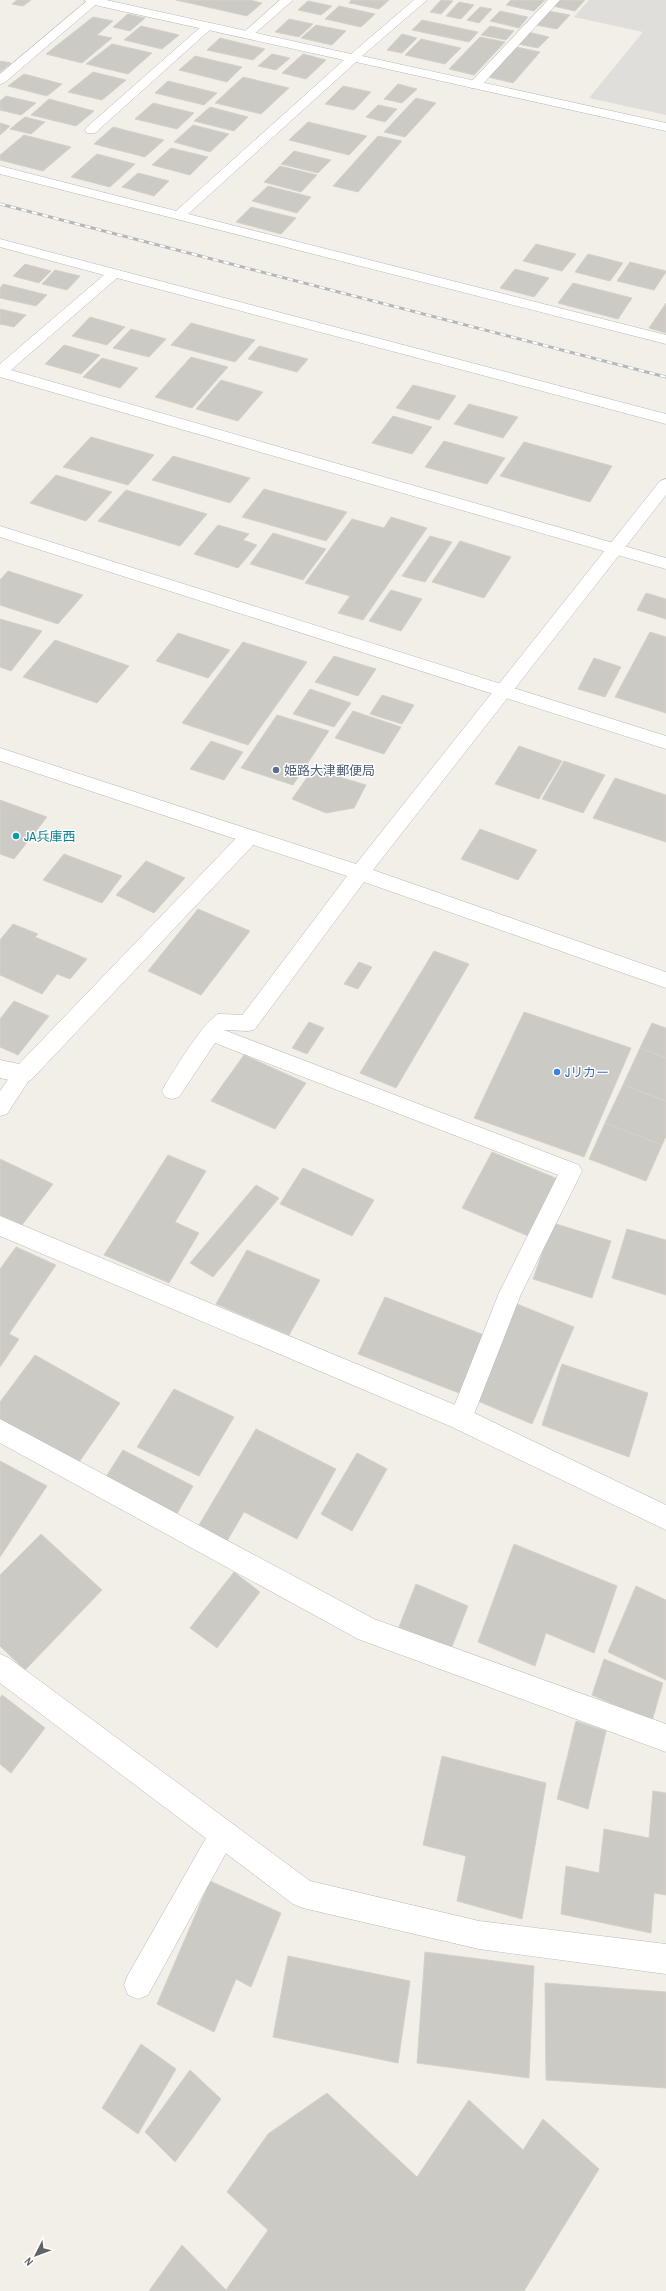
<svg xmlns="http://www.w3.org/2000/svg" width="666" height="2291" font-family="'Archivo Narrow','Noto Sans JP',sans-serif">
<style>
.industrial{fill:#e0deda}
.building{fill:#cccac5;stroke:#d6d1c6}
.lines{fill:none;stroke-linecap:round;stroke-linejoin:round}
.service-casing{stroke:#b5b8bc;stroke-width:1}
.minor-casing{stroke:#b5b8bc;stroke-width:1}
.tertiary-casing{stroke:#b5b8bc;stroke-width:1}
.service{fill:#fff;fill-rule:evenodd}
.minor{fill:#fff;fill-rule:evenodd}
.tertiary{fill:#fff;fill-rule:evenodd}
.rail-casing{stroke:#b6b7b8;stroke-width:3}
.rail{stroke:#fff;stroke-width:2;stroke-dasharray:5.5;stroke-linecap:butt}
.service-dot{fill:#5c6f8a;stroke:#fff;stroke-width:1.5}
.culture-dot{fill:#0f9aa8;stroke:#fff;stroke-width:1.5}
.shop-dot{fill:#3f7fe0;stroke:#fff;stroke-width:1.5}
.labels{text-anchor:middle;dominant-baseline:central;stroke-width:3;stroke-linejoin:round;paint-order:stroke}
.service-label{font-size:13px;fill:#4e5e75;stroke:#fff;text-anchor:start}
.culture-label{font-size:13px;fill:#0d838f;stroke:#fff;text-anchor:start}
.shop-label{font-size:13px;fill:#366cbe;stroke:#fff;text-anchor:start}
</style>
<rect width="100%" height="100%" fill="#f1efe8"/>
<!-- industrial -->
<polygon class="industrial" points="589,0 666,0 666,115 589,98 643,32 574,17"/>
<!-- building -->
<g class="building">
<polygon points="17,0 31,0 23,6 12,4"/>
<polygon points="176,0 250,0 262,3 247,16"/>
<polygon points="351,0 389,0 379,9 349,3"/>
<polygon points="441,0 453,1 441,14 430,12"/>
<polygon points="511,0 545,0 534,11 506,5"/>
<polygon points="559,0 585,0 575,11 553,6"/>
<polygon points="308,1 332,6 321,15 298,10"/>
<polygon points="459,2 474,5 461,19 446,16"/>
<polygon points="339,6 375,14 361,27 325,19"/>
<polygon points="480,7 492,9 479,23 467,20"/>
<polygon points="500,11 528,17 519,28 490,21"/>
<polygon points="548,11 570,15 557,29 536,25"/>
<polygon points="128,14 145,18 130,31 113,27"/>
<polygon points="93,17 113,21 97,35 112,38 82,63 46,54"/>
<polygon points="289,19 313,24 299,37 275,32"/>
<polygon points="422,20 478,32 469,42 412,30"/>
<polygon points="316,25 346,31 332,45 301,38"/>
<polygon points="141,26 179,35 162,49 124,40"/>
<polygon points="490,26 514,31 506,40 481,35"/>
<polygon points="528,32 549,37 538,48 518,44"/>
<polygon points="402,34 417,38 402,53 387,50"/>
<polygon points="480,37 505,42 474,75 449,69"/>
<polygon points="220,38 265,49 253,60 207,50"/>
<polygon points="421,39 461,48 445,64 405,55"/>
<polygon points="112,44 152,53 128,74 86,64"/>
<polygon points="516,47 540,52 513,83 488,77"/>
<polygon points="272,54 290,58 276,70 258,66"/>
<polygon points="303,54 326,60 306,79 282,73"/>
<polygon points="195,56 242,67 227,82 179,70"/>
<polygon points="0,61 11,63 0,72"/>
<polygon points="93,72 126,80 102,100 68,92"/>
<polygon points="24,74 62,84 47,96 8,86"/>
<polygon points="243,77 289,88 261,114 215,103"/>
<polygon points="168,81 217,93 204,105 155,93"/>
<polygon points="398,84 417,89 402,103 384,99"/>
<polygon points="343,86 371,92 354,110 325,104"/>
<polygon points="6,96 36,103 21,115 0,110 0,101"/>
<polygon points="416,98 436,103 405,137 384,132"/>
<polygon points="49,99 94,111 76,126 31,115"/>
<polygon points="153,103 194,113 177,129 135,119"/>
<polygon points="378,105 397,109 385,122 366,117"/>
<polygon points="210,107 248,117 234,131 194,121"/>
<polygon points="25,117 45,122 31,134 10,129"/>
<polygon points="308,122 367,136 349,155 289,140"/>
<polygon points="0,123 10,126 0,135"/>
<polygon points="193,125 229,134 210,152 174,142"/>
<polygon points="113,127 164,140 145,157 94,144"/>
<polygon points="24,135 71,147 43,171 0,160 0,155"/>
<polygon points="378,136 402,141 358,192 333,186"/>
<polygon points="171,148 208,157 190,175 152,165"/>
<polygon points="294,151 331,160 318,173 281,164"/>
<polygon points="97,154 135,164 110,187 71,177"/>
<polygon points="280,166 317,175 301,192 264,182"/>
<polygon points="138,173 169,181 154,196 122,187"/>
<polygon points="268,186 311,197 297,213 252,201"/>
<polygon points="251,207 296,218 281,234 236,222"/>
<polygon points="536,244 576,254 562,271 523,261"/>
<polygon points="588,254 623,263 610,281 575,272"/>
<polygon points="630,262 666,271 666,272 654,290 617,281"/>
<polygon points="25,264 51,271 39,283 13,276"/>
<polygon points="515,269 549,278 534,297 500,288"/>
<polygon points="55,270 80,276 67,290 42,284"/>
<polygon points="573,283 632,298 618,319 558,303"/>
<polygon points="3,284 47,295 36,306 0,298 0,288"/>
<polygon points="666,303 666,333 649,328"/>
<polygon points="0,309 26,315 14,327 0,324"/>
<polygon points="90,317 125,327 107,345 72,336"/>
<polygon points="191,323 255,340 235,362 171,345"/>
<polygon points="131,329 166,339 149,357 113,348"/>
<polygon points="64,345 100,355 81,374 45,364"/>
<polygon points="259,346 308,359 297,372 248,359"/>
<polygon points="191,357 228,367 192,408 155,397"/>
<polygon points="102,358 138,368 120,388 83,377"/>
<polygon points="221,380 263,392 238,421 196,409"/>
<polygon points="413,385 456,396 439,420 396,408"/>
<polygon points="469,404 518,417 503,438 454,424"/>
<polygon points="393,416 432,427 412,454 372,443"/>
<polygon points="91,437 154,455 128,485 63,467"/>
<polygon points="444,441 505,458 487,484 425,467"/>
<polygon points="524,442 612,466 590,502 500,476"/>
<polygon points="173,456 250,478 230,503 152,480"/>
<polygon points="56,475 112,492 86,521 30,503"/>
<polygon points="264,489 347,512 326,541 242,517"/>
<polygon points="126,490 207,514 180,546 98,521"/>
<polygon points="391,517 427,528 363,620 338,613 350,596 305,583 352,519 384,528"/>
<polygon points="218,525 249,534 243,540 257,545 238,568 194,554"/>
<polygon points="273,533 326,549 303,580 250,564"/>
<polygon points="430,536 452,542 425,582 402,576"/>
<polygon points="460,541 511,557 484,598 432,582"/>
<polygon points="8,571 83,595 58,624 0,605 0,580"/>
<polygon points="391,590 422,599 401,631 369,621"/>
<polygon points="646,593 666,599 666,619 637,610"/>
<polygon points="0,619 42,631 11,671 0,667"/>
<polygon points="650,632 666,637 666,713 615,697"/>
<polygon points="178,633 230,650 208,678 156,661"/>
<polygon points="55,640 129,666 97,703 23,677"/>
<polygon points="243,642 307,662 248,745 182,723"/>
<polygon points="334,656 376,669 358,696 315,682"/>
<polygon points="594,658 621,667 605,697 578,689"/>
<polygon points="310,689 351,703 334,727 293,714"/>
<polygon points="382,695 414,705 402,724 370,714"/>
<polygon points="353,711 401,727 384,754 335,738"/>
<polygon points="277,715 329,731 293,785 241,768"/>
<polygon points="211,741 243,752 224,780 190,769"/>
<polygon points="519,746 562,761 539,799 495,784"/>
<polygon points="564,761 605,775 583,813 542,799"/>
<polygon points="313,769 366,785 354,808 326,813 292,799"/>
<polygon points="615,778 666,795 666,842 593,818"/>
<polygon points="0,800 47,817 14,859 0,854"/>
<polygon points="480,829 537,850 518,880 461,859"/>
<polygon points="64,854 122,876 102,903 43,880"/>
<polygon points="146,861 185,878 154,913 116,895"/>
<polygon points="198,909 250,931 201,995 148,971"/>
<polygon points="13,924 38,934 35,937 87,959 70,979 57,974 42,994 0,975 0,940"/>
<polygon points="434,951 469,964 396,1088 360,1073"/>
<polygon points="359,962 372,967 358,989 344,984"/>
<polygon points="14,1001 49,1016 18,1055 0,1047 0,1019"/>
<polygon points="524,1012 631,1048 584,1157 474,1118"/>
<polygon points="309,1022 324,1028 307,1054 292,1048"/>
<polygon points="652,1023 666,1028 666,1058 640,1048"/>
<polygon points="640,1048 666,1058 666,1101 623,1085"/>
<polygon points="244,1055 306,1083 275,1129 211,1101"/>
<polygon points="623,1085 666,1101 666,1136 662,1145 605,1123"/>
<polygon points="605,1123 662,1145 646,1181 589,1159"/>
<polygon points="492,1152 558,1179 528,1236 462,1208"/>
<polygon points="168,1155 206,1171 175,1222 199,1233 169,1283 104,1255"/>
<polygon points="0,1159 53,1184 22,1225 0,1215"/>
<polygon points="303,1168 374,1200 352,1236 280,1204"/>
<polygon points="256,1185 279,1198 213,1277 190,1263"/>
<polygon points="553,1223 611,1241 592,1298 533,1279"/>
<polygon points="627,1229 666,1240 666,1295 612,1278"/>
<polygon points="16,1247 56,1265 9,1334 19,1339 0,1367 0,1269"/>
<polygon points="247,1250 320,1280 289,1335 216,1304"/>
<polygon points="385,1297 484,1335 459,1393 358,1354"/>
<polygon points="517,1304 574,1327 532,1424 473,1399"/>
<polygon points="35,1355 120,1403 77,1465 0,1422 0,1402"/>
<polygon points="562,1364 648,1393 629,1457 542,1425"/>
<polygon points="174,1389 234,1417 199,1476 137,1447"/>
<polygon points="256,1429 336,1469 297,1539 244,1512 227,1541 199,1525"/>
<polygon points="123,1450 193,1486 175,1517 104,1480"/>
<polygon points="357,1453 387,1469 352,1531 321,1514"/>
<polygon points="0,1461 47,1486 0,1557"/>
<polygon points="41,1534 102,1590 25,1670 0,1646 0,1575"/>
<polygon points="514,1544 617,1586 594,1653 546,1633 535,1666 478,1642"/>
<polygon points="234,1572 260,1592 217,1648 190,1628"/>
<polygon points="416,1584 468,1606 451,1649 399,1627"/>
<polygon points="636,1586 666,1600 666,1680 608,1652"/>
<polygon points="604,1659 663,1683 652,1721 592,1695"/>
<polygon points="2,1695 45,1728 11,1773 0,1764 0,1698"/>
<polygon points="576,1721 606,1731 588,1809 557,1799"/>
<polygon points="442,1756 546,1783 522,1919 457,1901 466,1856 423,1845"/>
<polygon points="653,1791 666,1793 666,1895 654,1893 651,1933 561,1914 566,1866 599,1873 604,1829 649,1838"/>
<polygon points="210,1881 281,1913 251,1987 236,1979 214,2032 157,2004"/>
<polygon points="425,1952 534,1966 529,2078 417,2063"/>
<polygon points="288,1956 410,1981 398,2063 273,2037"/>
<polygon points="545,1983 666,1992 666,2088 546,2080"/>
<polygon points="141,2044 176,2069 138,2134 102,2108"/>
<polygon points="190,2070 221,2099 175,2162 145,2132"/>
<polygon points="327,2093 417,2177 469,2100 523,2150 543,2119 599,2169 524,2291 149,2291 182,2245 226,2290 268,2230 227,2192 268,2134"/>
</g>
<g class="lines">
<!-- service casing -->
<g class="service-casing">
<g id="service">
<polygon points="88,0 100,1 4,83 0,84 0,74"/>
<polygon points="280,0 293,0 251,37 243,37 241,35 243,33"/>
<polygon points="548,0 560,0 479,88 471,88 469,85 471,82"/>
<polygon points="208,23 212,24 214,26 212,28 95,133 87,133 85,130 87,127 204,24"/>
<path d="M 219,1014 L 248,1015 L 255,1017 L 258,1023 L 255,1029 L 248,1031 L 224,1030 L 579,1165 L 582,1171 L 521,1294 L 469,1427 L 461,1430 L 453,1427 L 449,1419 L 499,1293 L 558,1175 L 215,1043 L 179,1097 L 172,1099 L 165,1097 L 162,1091 L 165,1085 C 175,1069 205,1019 219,1014 Z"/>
<polygon points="23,1066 30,1068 33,1074 7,1114 0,1116 0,1091 16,1068"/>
<polygon points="223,1820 232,1824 236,1833 232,1842 148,1995 138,1999 128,1995 124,1985 128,1975 214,1824"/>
</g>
</g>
<!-- minor casing -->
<g class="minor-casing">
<g id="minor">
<polygon points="84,0 106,0 351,54 414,0 427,0 362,56 666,123 666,131 356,62 188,214 666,335 666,344 0,174 0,166 176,211 344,60 90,4"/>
<polygon points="0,239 666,414 666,424 117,278 11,370 666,558 666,569 0,377 0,364 104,275 0,247"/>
<polygon points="0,526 666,736 666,749 0,537"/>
<polygon points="249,830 256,832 259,837 256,842 31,1080 23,1083 0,1078 0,1060 19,1064 242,832"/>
<polygon points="0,1216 470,1411 666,1505 666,1530 452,1427 0,1236"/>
<polygon points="0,1419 374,1619 666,1724 666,1752 358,1639 0,1443"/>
<polygon points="0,1654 9,1658 310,1881 479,1921 666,1944 666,1974 479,1949 303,1908 293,1904 0,1683"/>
</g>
</g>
<!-- tertiary casing -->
<g class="tertiary-casing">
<polygon id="tertiary" points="666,479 666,495 373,870 666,972 666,988 364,882 255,1029 248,1031 241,1029 238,1023 241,1017 347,876 0,761 0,748 356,864 660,481"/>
</g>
<!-- service -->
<use href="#service" class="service"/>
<!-- minor -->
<use href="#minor" class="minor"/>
<!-- tertiary -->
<use href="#tertiary" class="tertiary"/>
<!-- rail casing -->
<g class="rail-casing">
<polyline id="rail" points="0,204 666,377"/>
</g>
<!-- rail -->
<use href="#rail" class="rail"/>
</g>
<!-- markers -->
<circle class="service-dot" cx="276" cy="770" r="4"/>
<circle class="culture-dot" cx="16" cy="836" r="4"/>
<circle class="shop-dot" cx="557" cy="1072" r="4"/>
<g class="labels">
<!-- service labels -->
<g class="service-label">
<text x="284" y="770">姫路大津郵便局</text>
</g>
<!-- culture labels -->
<g class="culture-label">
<text x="24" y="836">JA兵庫西</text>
</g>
<!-- shop labels -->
<g class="shop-label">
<text x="565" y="1072">Jリカー</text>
</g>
</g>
<!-- north arrow -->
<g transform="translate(36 2255) rotate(228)" stroke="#ffffff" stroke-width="3" paint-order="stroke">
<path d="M0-3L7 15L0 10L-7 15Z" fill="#5f6368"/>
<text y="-6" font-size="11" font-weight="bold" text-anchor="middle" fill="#5f6368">N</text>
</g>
</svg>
